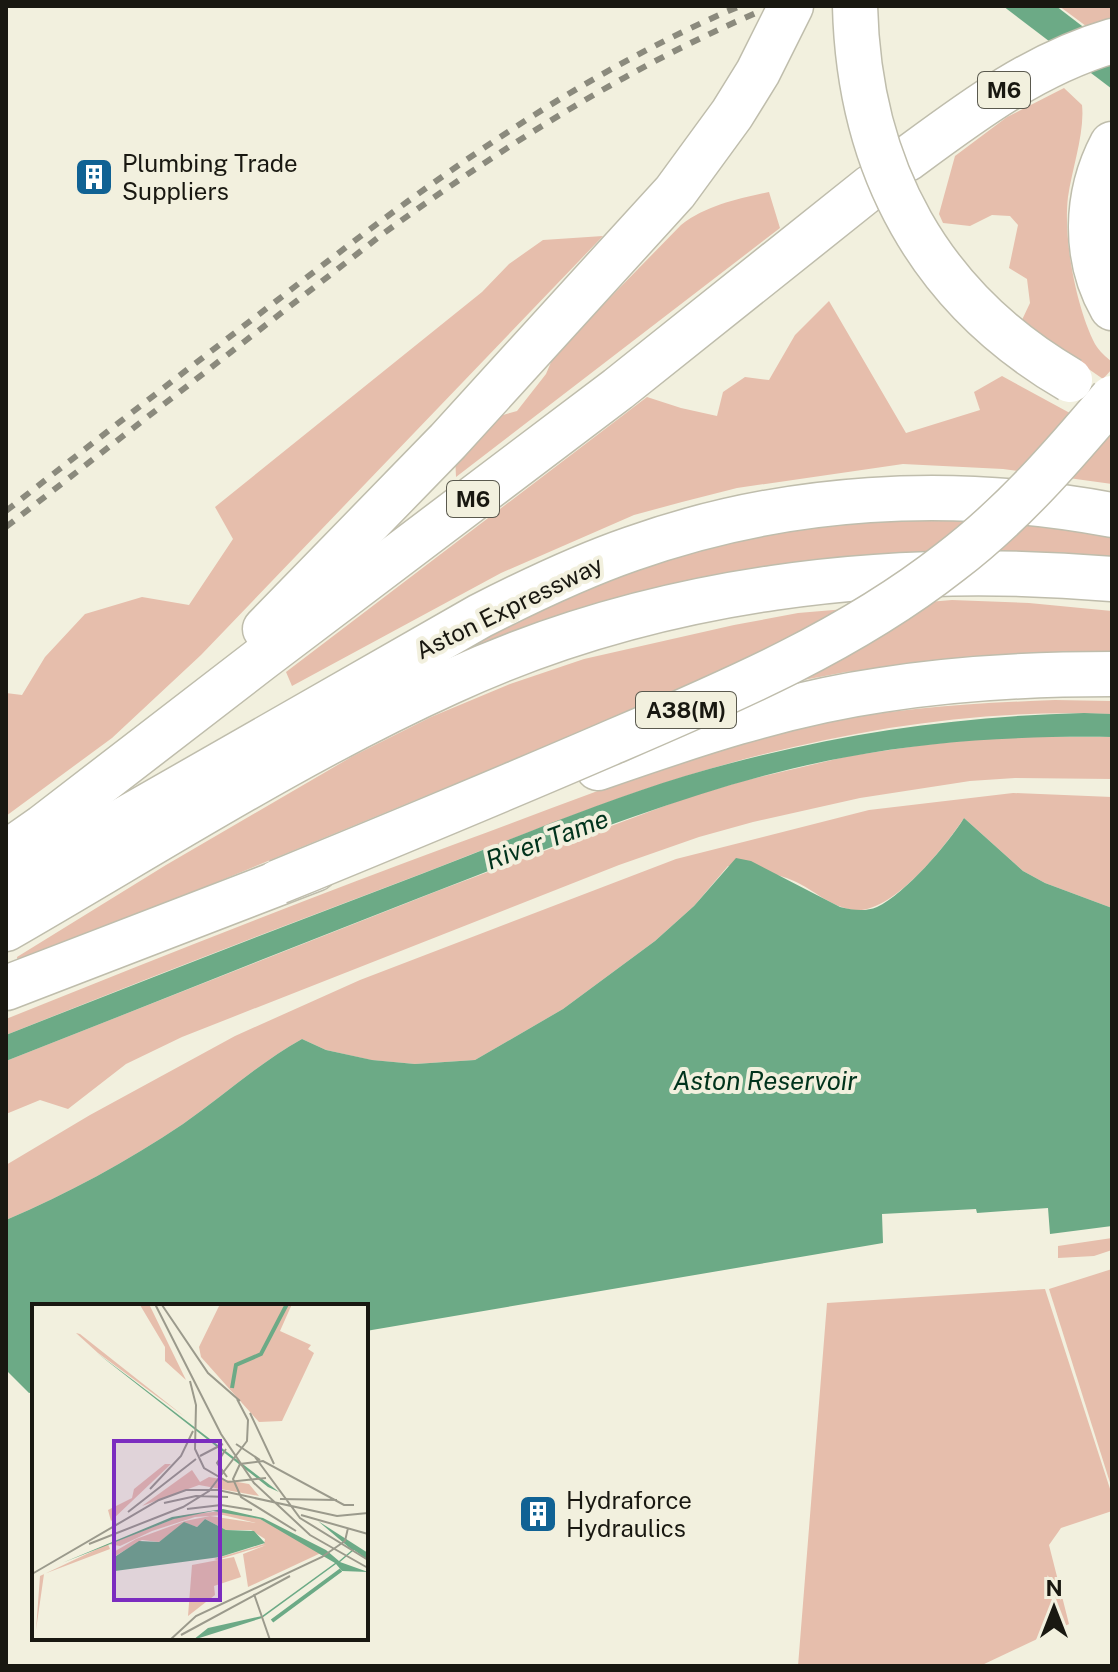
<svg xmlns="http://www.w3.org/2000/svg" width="1118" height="1672" font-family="'Public Sans',sans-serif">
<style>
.green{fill:#e6beac}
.water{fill:#6caa86}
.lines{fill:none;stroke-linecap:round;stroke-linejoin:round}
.highway-casing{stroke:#bfbdac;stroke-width:47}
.highway{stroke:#fff;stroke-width:44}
.rail{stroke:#8b8a7d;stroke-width:6;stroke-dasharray:10 10;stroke-linecap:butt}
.highway-bridge-casing{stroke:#bfbdac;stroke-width:47;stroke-linecap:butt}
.highway-bridge{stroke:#fff;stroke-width:44}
.labels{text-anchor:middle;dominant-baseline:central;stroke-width:8;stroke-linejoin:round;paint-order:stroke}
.shield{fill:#f2f0de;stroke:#5a594e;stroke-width:2}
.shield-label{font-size:22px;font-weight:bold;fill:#191811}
.poi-label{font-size:24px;fill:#191811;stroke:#f2f0de;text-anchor:start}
.street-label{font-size:24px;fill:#191811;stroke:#f2f0de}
.water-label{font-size:26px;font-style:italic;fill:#00331c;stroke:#f2f0de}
.inset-river{fill:none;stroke:#6caa86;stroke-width:4}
.inset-road{fill:none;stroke:#9b9a8c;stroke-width:2}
.view{fill:#7b2cbf;fill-opacity:0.15;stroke:#7b2cbf;stroke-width:4}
.inset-edge{fill:none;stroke:#191811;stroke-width:4}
</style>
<rect width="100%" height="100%" fill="#f2f0de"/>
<!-- green -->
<g class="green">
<polygon points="1059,6 1112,6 1112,21 1086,26"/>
<path d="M 1064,88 L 1082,105 C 1085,132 1072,169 1068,197 C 1063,238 1076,307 1095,344 C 1099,351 1106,357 1112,362 L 1112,369 L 1103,379 L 1021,322 L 1030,303 L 1027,279 L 1009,268 L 1018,225 L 1010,216 L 992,215 L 970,226 L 943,223 L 939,214 L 955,156 L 1007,117 Z"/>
<path d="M 769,192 L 780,228 L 456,477 L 455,455 L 496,417 L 517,411 L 546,374 L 554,355 L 681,225 C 707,205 738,199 769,192 Z"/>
<polygon points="603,236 201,655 112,738 6,816 6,693 22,695 45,657 85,614 142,597 189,605 233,539 215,507 482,292 509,264 543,240"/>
<polygon points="829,301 906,433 980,410 974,392 1002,376 1068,412 1112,430 1112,484 1003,469 903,464 737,488 682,502 634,515 501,573 292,686 286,672 647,397 681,408 717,416 723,392 745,377 769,380 795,335"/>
<polygon points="907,513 1112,530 1112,563 920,558 346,708 578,588 735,537"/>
<polygon points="952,600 1029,603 1112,611 1112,653 1055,652 942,661 846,672 669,705 450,786 18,964 17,957 166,865 353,756 431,717 510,684 584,659 734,625 798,613"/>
<path d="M 1055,700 L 1112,701 L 1112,714 C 968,708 821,734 683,777 C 599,803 517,837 434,869 C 291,923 148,978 6,1035 L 6,1019 C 156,959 306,899 458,843 C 575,800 692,752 814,725 C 893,708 974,703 1055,700 Z"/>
<polygon points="1003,737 1112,737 1112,779 1015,778 970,781 860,798 753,822 699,837 619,865 182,1037 126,1064 68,1109 40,1100 6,1114 6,1061 440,890 686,798 743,781 849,756 923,745"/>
<path d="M 1013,793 L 1112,797 L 1112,908 L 1045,883 L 1023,871 L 964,818 C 945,847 892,914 855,910 C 832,908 814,890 794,881 C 775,872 748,871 728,866 L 694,906 L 655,941 L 563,1009 L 475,1060 L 415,1064 L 371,1060 L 326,1050 L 302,1039 C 259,1063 223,1096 183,1124 C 126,1162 69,1193 6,1220 L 6,1165 L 90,1115 L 235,1036 L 360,980 L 676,859 L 869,810 Z"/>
<polygon points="1112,1238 1112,1250 1094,1256 1058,1258 1058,1246"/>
<polygon points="1112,1269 1112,1489 1049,1289"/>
<polygon points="1045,1289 1112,1495 1112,1511 1061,1528 1049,1545 1069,1624 980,1666 798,1666 827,1303"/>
</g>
<!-- water -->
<g class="water">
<polygon points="1003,6 1056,6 1112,49 1112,89"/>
<path d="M 1084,713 L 1112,714 L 1112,737 C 1023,736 935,740 847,757 C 717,781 596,830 473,877 C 317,937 162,1000 6,1061 L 6,1035 C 145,980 284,926 424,873 C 510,840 596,803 685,776 C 816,737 948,716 1084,713 Z"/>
<path d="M 964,818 L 1023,871 L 1045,883 L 1112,908 L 1112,1226 L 1050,1234 L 1048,1208 L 977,1213 L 976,1209 L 882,1214 L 883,1243 L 366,1331 L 366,1306 L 34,1306 L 34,1392 L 29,1393 L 8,1372 L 6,1220 C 69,1193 126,1162 183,1124 C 223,1096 259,1063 302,1039 L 326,1050 L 372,1060 L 415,1064 L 475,1060 L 563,1009 L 655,941 L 694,906 L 736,858 L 751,861 L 840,907 C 853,910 865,912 877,907 C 905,894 948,844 964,818 Z"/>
</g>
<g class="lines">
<!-- highway casing -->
<g class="highway-casing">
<g id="highway">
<path d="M 1112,144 C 1085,195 1083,257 1112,308"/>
<path d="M 907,159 C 972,111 1034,64 1112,41"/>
<polyline points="265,629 448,441 675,192 732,114 758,72 791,6"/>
<path d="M 598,768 C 690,736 784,704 881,690 C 957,678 1035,674 1112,674"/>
<polyline points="6,853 43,827 261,659 618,389 871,187"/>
<path d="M 6,887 L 480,616 C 529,591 579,567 631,549 C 785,494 952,485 1112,515"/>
<path d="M 6,929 C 152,845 296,752 450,682 C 656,587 888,560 1112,579"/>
<polyline points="6,988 315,869"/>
</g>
</g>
<!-- highway -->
<use href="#highway" class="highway"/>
<!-- rail -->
<g class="rail">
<path d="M 6,511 C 95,441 185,371 275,302 C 420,189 569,78 740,6"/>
<path d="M 6,527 L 384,233 C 501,148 623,70 756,13"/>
</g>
<!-- highway-bridge casing -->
<g class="highway-bridge-casing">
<g id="highway-bridge">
<path d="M 855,6 C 859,168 929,298 1070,380"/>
<path d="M 278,882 C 388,837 499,791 608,744 C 727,693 848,642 950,562 C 1012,515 1062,457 1112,398"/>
</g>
</g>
<!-- highway-bridge -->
<use href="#highway-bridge" class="highway-bridge"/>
</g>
<!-- icons -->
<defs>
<g id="building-square" transform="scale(2)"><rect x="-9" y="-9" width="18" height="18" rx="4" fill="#106294" stroke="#f2f0de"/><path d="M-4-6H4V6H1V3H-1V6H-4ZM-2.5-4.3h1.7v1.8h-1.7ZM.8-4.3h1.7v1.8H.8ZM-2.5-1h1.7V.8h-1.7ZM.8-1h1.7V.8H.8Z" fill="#fff"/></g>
</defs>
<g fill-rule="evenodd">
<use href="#building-square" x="94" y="177"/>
<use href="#building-square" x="538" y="1514"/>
</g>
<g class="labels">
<!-- shield labels -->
<g class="shield">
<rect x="978" y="72" width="52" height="36" rx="6"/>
<rect x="447" y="481" width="52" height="36" rx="6"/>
<rect x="636" y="692" width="100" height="36" rx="6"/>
</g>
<g class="shield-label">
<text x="1004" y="90">M6</text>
<text x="473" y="499">M6</text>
<text x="686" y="710">A38(M)</text>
</g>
<!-- poi labels -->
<g class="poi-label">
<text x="122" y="163">Plumbing Trade<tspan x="122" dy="28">Suppliers</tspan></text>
<text x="566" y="1500">Hydraforce<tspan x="566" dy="28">Hydraulics</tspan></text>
</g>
<!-- street labels -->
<g class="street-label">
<text transform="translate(509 607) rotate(-26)">Aston Expressway</text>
</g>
<!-- water labels -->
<g class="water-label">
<text transform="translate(547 839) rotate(-20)">River Tame</text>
<text x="765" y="1080">Aston Reservoir</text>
</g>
</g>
<!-- overview -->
<g transform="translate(32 1304)">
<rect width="336" height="336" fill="#f2f0de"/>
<path d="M 97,0 L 117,0 L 154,76 L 133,57 L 133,43 L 108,1 ZM 188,0 L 260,0 L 248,27 L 279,41 L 276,45 L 282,49 L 250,117 L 227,118 L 169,53 L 167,43 ZM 44,29 L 48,30 L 153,113 L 66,49 ZM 133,160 L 139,160 L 79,217 L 76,206 L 100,194 L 102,185 ZM 160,166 L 168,178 L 177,173 L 217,180 L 227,192 L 167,181 L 110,202 ZM 191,207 L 228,215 L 291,248 L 216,283 L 211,250 L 234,241 L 185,256 L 182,255 L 232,240 L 233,235 L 219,226 L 194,226 L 173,215 L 165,223 L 152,219 L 127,238 L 110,236 L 80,254 L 80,249 L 104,235 L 153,217 L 178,212 L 224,219 L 191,211 L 163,213 L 120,227 L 88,242 L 77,240 L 152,211 ZM 76,240 L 78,245 L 12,270 L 4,326 L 8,272 ZM 202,253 L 209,273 L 182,282 L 183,291 L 156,312 L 160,261 Z" fill="#e6beac"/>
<path d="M 65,49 L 101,76 L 247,188 L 236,183 ZM 191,205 L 231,214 L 294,246 L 307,257 L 320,246 L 286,217 L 336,249 L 336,256 L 322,246 L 308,258 L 336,268 L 310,267 L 304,260 L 230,314 L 161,336 L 176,324 L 230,312 L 303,259 L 228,215 L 181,207 L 142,215 L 30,259 L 140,213 ZM 173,215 L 194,226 L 222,227 L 233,239 L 188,253 L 83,267 L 81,254 L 107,237 L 127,238 L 152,218 L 165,223 Z" fill="#6caa86"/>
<path class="inset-river" d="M 200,84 L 204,61 L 229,50 L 255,0M 240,317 L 309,266"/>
<path class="inset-road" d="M 123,0 L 189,130 L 222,179 L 278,231 L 336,264M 130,1 L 176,69 L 208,97M 158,77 L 164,101 L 163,145 L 172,164 L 196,178 L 234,174M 218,109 L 242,160M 204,140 L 228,156M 194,145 L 185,159 L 195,173M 168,152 L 191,140M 223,153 L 268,214 L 336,256M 118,185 L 149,152 L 161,127M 248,195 L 305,196M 132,199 L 164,192 L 196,193M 155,205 L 189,201 L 220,206M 96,208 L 164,155M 269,211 L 336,230M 264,227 L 209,193 L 201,175 L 208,160 L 231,157 L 312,201 L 322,201M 57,240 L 151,203 L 177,187 L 215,137 L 216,116 L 205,95M 0,270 L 127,196 L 154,186 L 186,186 L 305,212 L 336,209M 222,290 L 238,336M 149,331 L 258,272M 138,336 L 164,312 L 290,253 L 313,237 L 316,224"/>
<path class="view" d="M 82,137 L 188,137 L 188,296 L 82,296 Z"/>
<rect width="336" height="336" class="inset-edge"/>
</g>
<!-- border -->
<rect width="1118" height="1672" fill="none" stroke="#191811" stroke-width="16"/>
<!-- north arrow -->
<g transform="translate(1054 1608)" stroke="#f2f0de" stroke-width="6" paint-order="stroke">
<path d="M0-6L14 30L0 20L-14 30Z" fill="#191811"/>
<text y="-12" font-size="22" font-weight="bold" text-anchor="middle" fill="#191811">N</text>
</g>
</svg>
